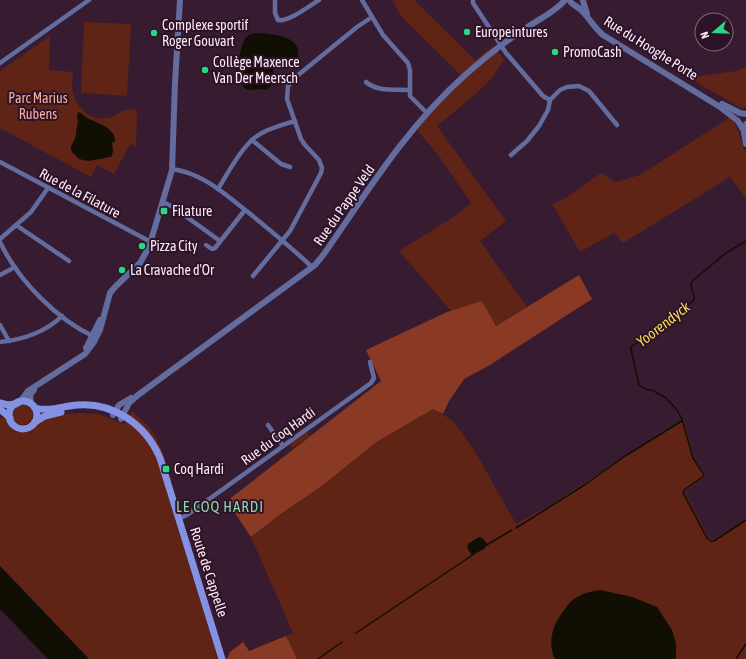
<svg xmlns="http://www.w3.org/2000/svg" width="746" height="659" font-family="'Asap Condensed',sans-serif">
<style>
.green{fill:#5f2415}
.forest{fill:#8a3924}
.water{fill:#110e03}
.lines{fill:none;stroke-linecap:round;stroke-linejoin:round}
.stream{stroke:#110e03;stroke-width:1.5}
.minor{stroke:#636c9e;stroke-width:4.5}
.tertiary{stroke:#636c9e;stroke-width:6}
.secondary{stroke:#8592e3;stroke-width:7}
.poi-dot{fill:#2ad884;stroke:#2c1327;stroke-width:1.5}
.labels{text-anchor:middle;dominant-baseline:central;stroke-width:4;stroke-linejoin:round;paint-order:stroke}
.poi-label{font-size:14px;fill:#fce9f7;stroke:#2c1327;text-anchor:start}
.street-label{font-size:14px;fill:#fce9f7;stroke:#2c1327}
.park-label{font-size:14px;fill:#f2ac99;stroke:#2c1327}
.water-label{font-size:15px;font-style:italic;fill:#f9db5e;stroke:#2c1327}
.neighbourhood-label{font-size:15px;letter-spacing:1px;fill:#8bd5a6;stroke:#2c1327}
</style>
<rect width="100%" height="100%" fill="#371c31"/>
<!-- green -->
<g class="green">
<polygon points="392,0 414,0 475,60 493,46 504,59 491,79 478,92 437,126 506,221 480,241 527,307 496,326 482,301 451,311 399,251 455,216 471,203 439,156 417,130 448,95 465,79 402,17"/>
<polygon points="84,22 131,24 127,96 81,93"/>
<path d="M 50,36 L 49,70 L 73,72 C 73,78 71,87 73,93 C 77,109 91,121 108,118 C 115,117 118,112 124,110 C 128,109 133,110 137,110 L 136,147 L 130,144 L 114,174 L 97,165 L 91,177 L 0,128 L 0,71 Z"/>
<polygon points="746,67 746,107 741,108 694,81 695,77 736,71"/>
<polygon points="729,118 735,123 746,154 746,198 730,177 623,243 614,233 580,252 552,204 561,201 601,173 616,182 640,175"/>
<circle cx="23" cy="415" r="10"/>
<polygon points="433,409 452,420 473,448 516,524 547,507 684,419 693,455 706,476 684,492 709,538 714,539 746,520 746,659 223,659 227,658 230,652 243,642 249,651 293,633 251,537 282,513 322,486 375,443"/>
<path d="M 132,411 C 137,416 143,421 148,426 C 161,441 166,463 172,482 L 165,487 L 218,659 L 89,659 L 0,566 L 0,418 L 5,418 C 9,427 15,434 26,432 C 33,431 35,425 41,422 C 57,413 88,410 105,416 C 111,418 118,422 124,425 Z"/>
<polygon points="307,432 310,436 293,448 290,444"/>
</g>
<!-- forest -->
<g class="forest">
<polygon points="579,275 592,299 490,365 464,379 449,401 443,414 433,409 375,443 322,486 282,513 251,537 227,501 381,381 366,350 447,312 482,301 496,326"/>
<polygon points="286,636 297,659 227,659 230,652 243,642 249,651"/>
</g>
<!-- water -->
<g class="water">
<path d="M 254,33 C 269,34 303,34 298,58 L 294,61 L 275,66 C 271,72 275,81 270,87 C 267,91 263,89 258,89 C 255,89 252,90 249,90 C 242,89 238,79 236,73 C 241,62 238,35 254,33 Z"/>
<path d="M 79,112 C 83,114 85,117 89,119 C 98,123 116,129 115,141 L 112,143 C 113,149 114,152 111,157 L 88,161 L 79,159 L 73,153 L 71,150 L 71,147 L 76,136 L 76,131 L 78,123 L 77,115 Z"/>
<polygon points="479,537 482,538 487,543 487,545 484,549 472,555 467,548 468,544"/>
<polygon points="0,566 89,659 48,659 0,609"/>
<path d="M 600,590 L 632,597 L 657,607 L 672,630 L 676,644 L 676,659 L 555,659 C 547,641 553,624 565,609 C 568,605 571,600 576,598 C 583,593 592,591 600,590 Z"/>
</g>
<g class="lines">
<!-- stream -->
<g class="stream">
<path d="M 746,241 L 726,253 L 692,281 C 688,288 696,294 694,300 L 656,330 L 632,346 L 631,349 L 639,385 L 643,388 L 654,391 L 666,398 L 677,410 L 682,419 L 693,458 L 704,475 L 704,476 L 684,490 L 683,493 L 707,538 L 711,541 L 714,541 L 746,520"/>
<polyline points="516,528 586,484 625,456 682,421"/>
<polyline points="485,546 512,530"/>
<polyline points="356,633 474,554"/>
<polyline points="318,659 342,642"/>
<polyline points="736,659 746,644"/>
</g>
<!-- minor -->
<g class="minor">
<path d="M 275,0 L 275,13 L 278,20 C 289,22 309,6 319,0"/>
<polyline points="362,0 383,35 408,63 410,70 410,96 427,113"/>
<polyline points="473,0 473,3 506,53 543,96 550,100"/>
<polyline points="0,63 89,0"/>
<path d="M 366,82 C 377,92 395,89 409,90"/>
<polyline points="252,140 281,164 290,167"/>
<polyline points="511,155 527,141 539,126 548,110 550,100 560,90 567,87 579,86 589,91 617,125"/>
<polyline points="0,162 151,242"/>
<path d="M 172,169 C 203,173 226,195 249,213 C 270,230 292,248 312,267"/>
<path d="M 218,189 C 228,173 242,146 257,136 C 268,128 282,125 295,121"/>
<polyline points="163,202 173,207 220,241"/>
<polyline points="16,225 69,261"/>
<polyline points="0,239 31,212 48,188"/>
<path d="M 0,242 C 18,280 57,320 95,337"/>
<polyline points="206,245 212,249 215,248 245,210"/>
<polyline points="0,275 15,267"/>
<polyline points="253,276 290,231 321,173 322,168 319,160 305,145 301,139 287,99 288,86 297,76 357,27 372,17"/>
<polyline points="0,325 9,341"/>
<path d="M 0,342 C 22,340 46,332 62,316"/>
<polyline points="268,425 283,446"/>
<polyline points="178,519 187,515 371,383 374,378 370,362"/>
</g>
<!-- tertiary -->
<g class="tertiary">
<path d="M 569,0 C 572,5 577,6 581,10 C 589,18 594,27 603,35 L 720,107 L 738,121 L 744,131"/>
<polyline points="583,1 587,14"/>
<polyline points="722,104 740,113 746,114"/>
<polyline points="746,124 744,133 746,144"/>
<polyline points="86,348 100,320"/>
<polyline points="19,403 28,391 85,354 94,342 100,330 110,293 115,287 140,263 149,247 172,170 175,83 180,0"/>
<polyline points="31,404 30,395 34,390"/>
<polyline points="113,415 119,405 131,398"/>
<path d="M 121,419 L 129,403 L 138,395 L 315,265 L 324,254 C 367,192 407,127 464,76 C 483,59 504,42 526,28 C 539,19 555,12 565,0"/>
</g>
<!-- secondary -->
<g class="secondary">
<circle cx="23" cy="415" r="14"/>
<polyline points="0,403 8,405 16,404"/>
<path d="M 35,408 C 49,412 63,406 77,405 C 114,402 146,425 160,458 L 222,659"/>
<polyline points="0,409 10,418"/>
<polyline points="35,422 45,416 61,412"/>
</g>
</g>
<!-- markers -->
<g class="poi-dot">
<circle cx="467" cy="32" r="4"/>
<circle cx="154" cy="33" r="4"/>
<circle cx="555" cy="52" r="4"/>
<circle cx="205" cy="70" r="4"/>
<rect x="160" y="207" width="8" height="8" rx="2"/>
<circle cx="142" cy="246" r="4"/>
<circle cx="122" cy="270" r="4"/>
<rect x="162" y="465" width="8" height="8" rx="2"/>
</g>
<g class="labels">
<!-- poi labels -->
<g class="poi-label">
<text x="162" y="25">Complexe sportif<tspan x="162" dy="16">Roger Gouvart</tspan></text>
<text x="475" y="32">Europeintures</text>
<text x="563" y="52">PromoCash</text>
<text x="213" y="62">Collège Maxence<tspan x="213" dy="16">Van Der Meersch</tspan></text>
<text x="172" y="211">Filature</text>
<text x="150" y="246">Pizza City</text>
<text x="130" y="270">La Cravache d'Or</text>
<text x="174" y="469">Coq Hardi</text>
</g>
<!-- street labels -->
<g class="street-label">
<text transform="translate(651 48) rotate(32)">Rue du Hooghe Porte</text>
<text transform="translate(80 193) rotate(28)">Rue de la Filature</text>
<text transform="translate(344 205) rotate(-55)">Rue du Pappe Veld</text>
<text transform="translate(278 436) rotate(-36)">Rue du Coq Hardi</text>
<text transform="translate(209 572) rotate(72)">Route de Cappelle</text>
</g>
<!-- park labels -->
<g class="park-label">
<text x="38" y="98">Parc Marius<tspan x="38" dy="16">Rubens</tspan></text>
</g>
<!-- water labels -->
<g class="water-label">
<text transform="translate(663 324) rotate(-38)">Yoorendyck</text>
</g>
<!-- neighbourhood labels -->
<g class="neighbourhood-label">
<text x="220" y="506">LE COQ HARDI</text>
</g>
</g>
<!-- north arrow -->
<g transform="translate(714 32) rotate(251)"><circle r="19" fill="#2c1327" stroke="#7f697a"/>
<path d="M0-3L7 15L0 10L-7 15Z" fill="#2ad884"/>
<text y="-6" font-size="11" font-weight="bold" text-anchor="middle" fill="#fce9f7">N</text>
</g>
</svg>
